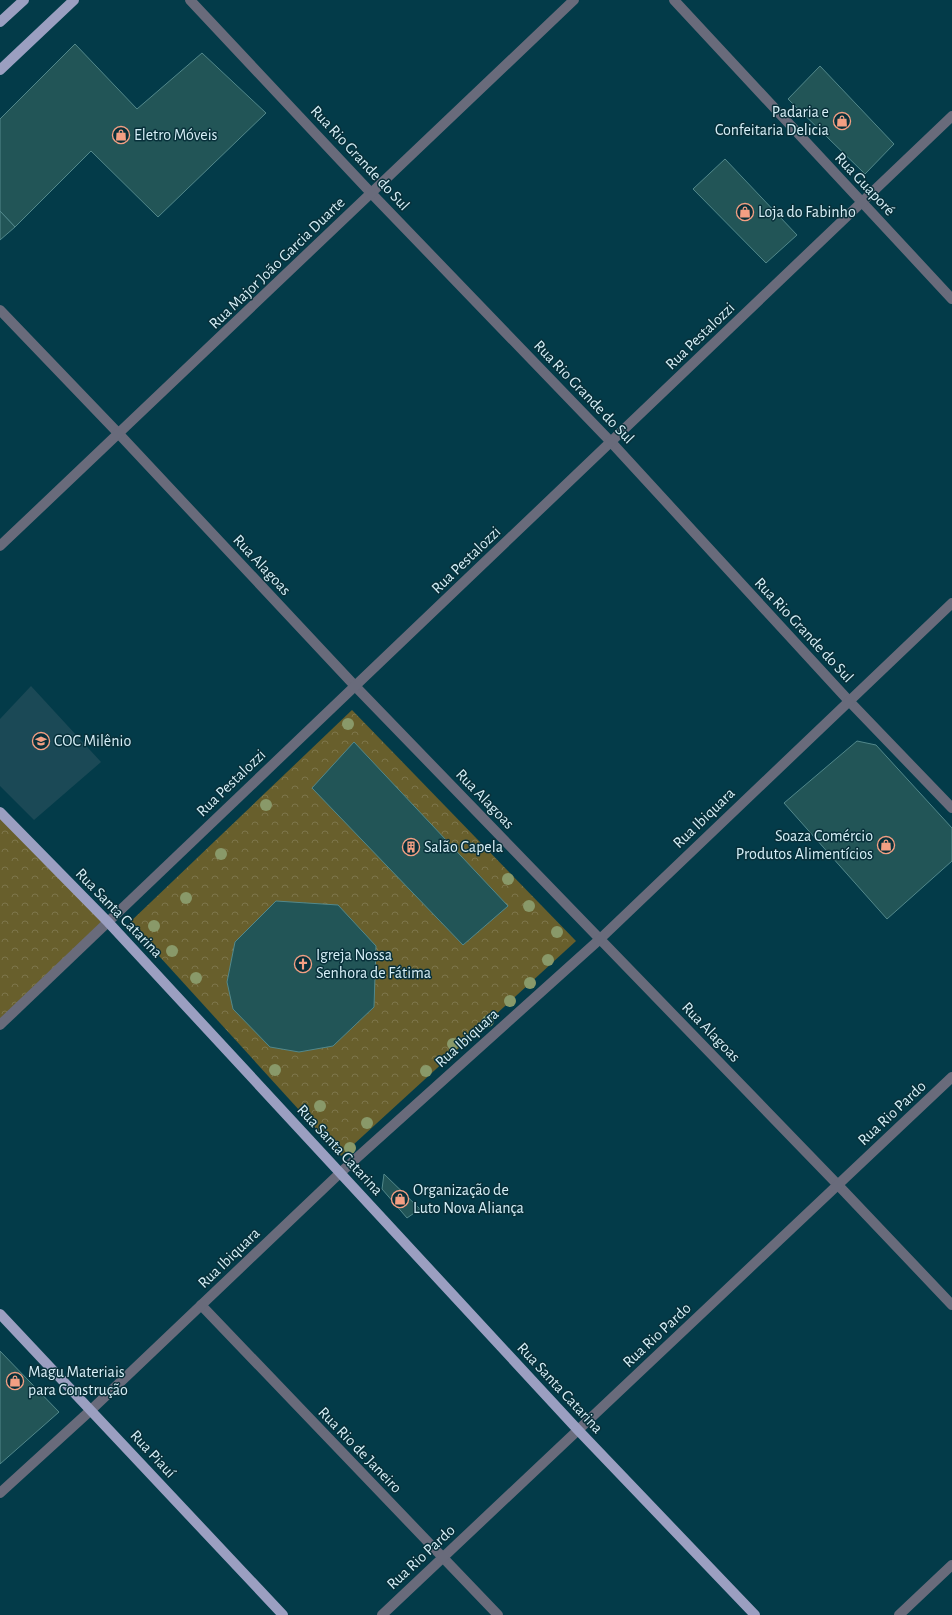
<svg xmlns="http://www.w3.org/2000/svg" width="952" height="1615" font-family="'Alegreya Sans',sans-serif">
<style>
.built{fill:#1b4956}
.park{fill:url(#park-crowns)}
.building{fill:#225557;stroke:#52888b}
.lines{fill:none;stroke-linecap:round;stroke-linejoin:round}
.minor{stroke:#696b7b;stroke-width:10}
.major{stroke:#9b9fc1;stroke-width:10}
.tree{fill:#899969}
.labels{text-anchor:middle;dominant-baseline:central;stroke-width:3;stroke-linejoin:round;paint-order:stroke}
.poi-label{font-size:16px;fill:#d6eff7;stroke:#08303a;text-anchor:start}
.street-label{font-size:16px;fill:#d6eff7;stroke:#08303a}
</style>
<defs>
<pattern id="park-crowns" width="20" height="18" patternUnits="userSpaceOnUse"><rect width="20" height="18" fill="#685f2c"/><path d="M2 6a3 3 0 1 1 6 0M12 15a3 3 0 1 1 6 0" fill="none" stroke="#7d764b"/></pattern>
</defs>
<rect width="100%" height="100%" fill="#033b49"/>
<!-- built -->
<polygon class="built" points="31,686 101,762 34,820 0,786 0,719"/>
<!-- park -->
<g class="park">
<polygon points="352,710 576,941 341,1156 129,923"/>
<polygon points="0,812 108,922 0,1025"/>
</g>
<!-- building -->
<g class="building">
<polygon points="75,44 137,109 202,53 266,113 158,217 91,151 15,227 0,211 0,119"/>
<polygon points="820,66 894,144 865,174 788,99"/>
<polygon points="725,159 797,235 766,263 693,189"/>
<polygon points="0,211 15,227 0,240"/>
<polygon points="857,741 876,745 952,828 952,861 887,919 784,803"/>
<polygon points="354,742 508,906 463,945 312,788"/>
<polygon points="276,901 338,905 376,946 374,1007 333,1046 299,1052 270,1047 233,1009 227,982 235,942"/>
<polygon points="384,1174 420,1209 407,1218 382,1189"/>
<polygon points="0,1351 59,1412 0,1464"/>
</g>
<g class="lines">
<!-- minor -->
<g class="minor">
<polyline points="190,0 372,194 611,442 849,701 952,808"/>
<polyline points="674,0 952,299"/>
<polyline points="0,310 119,434 355,686 838,1185 952,1305"/>
<polyline points="0,546 574,0"/>
<polyline points="0,1025 952,116"/>
<polyline points="201,1305 498,1615"/>
<polyline points="0,1493 91,1410 340,1173 600,939 952,603"/>
<polyline points="382,1615 952,1077"/>
<polyline points="899,1615 952,1565"/>
</g>
<!-- major -->
<g class="major">
<polyline points="0,22 24,0"/>
<polyline points="0,70 74,0"/>
<polyline points="0,812 108,922 578,1430 755,1615"/>
<polyline points="0,1314 283,1615"/>
</g>
</g>
<!-- trees -->
<g class="tree">
<circle cx="348" cy="724" r="6"/>
<circle cx="266" cy="805" r="6"/>
<circle cx="221" cy="854" r="6"/>
<circle cx="508" cy="879" r="6"/>
<circle cx="186" cy="898" r="6"/>
<circle cx="529" cy="906" r="6"/>
<circle cx="154" cy="926" r="6"/>
<circle cx="557" cy="932" r="6"/>
<circle cx="172" cy="951" r="6"/>
<circle cx="548" cy="960" r="6"/>
<circle cx="196" cy="978" r="6"/>
<circle cx="530" cy="983" r="6"/>
<circle cx="510" cy="1001" r="6"/>
<circle cx="488" cy="1021" r="6"/>
<circle cx="453" cy="1044" r="6"/>
<circle cx="275" cy="1070" r="6"/>
<circle cx="426" cy="1071" r="6"/>
<circle cx="320" cy="1106" r="6"/>
<circle cx="367" cy="1123" r="6"/>
<circle cx="350" cy="1148" r="6"/>
</g>
<!-- icons -->
<defs>
<g id="shop-ring" transform="scale(0.9)"><circle r="9.5" fill="#08303a" stroke="#f39f83" stroke-width="1.5"/><path d="M-5-2.5h2.3a2.7 3.5 0 0 1 5.4 0H5L5.5 6h-11ZM-1.5-2.5h3a1.5 2.3 0 0 0-3 0Z" fill="#f39f83"/></g>
<g id="school-ring" transform="scale(0.9)"><circle r="9.5" fill="#08303a" stroke="#f39f83" stroke-width="1.5"/><path d="M0-5L7-2L0 1L-7-2ZM-4 1L0 2.5L4 1V4Q0 6-4 4Z" fill="#f39f83"/></g>
<g id="building-ring" transform="scale(0.9)"><circle r="9.5" fill="#08303a" stroke="#f39f83" stroke-width="1.5"/><path d="M-4-6H4V6H1V3H-1V6H-4ZM-2.5-4.3h1.7v1.8h-1.7ZM.8-4.3h1.7v1.8H.8ZM-2.5-1h1.7V.8h-1.7ZM.8-1h1.7V.8H.8Z" fill="#f39f83"/></g>
<g id="church-ring" transform="scale(0.9)"><circle r="9.5" fill="#08303a" stroke="#f39f83" stroke-width="1.5"/><path d="M-1.2-6h2.4v3.5h3.3v2.4h-3.3V6h-2.4V-.1h-3.3v-2.4h3.3Z" fill="#f39f83"/></g>
</defs>
<g fill-rule="evenodd">
<use href="#shop-ring" x="842" y="121"/>
<use href="#shop-ring" x="121" y="135"/>
<use href="#shop-ring" x="745" y="212"/>
<use href="#school-ring" x="41" y="741"/>
<use href="#shop-ring" x="886" y="845"/>
<use href="#building-ring" x="411" y="847"/>
<use href="#church-ring" x="303" y="964"/>
<use href="#shop-ring" x="400" y="1199"/>
<use href="#shop-ring" x="15" y="1381"/>
</g>
<g class="labels">
<!-- poi labels -->
<g class="poi-label">
<text x="829" y="112" text-anchor="end">Padaria e<tspan x="829" dy="18">Confeitaria Delicia</tspan></text>
<text x="134" y="135">Eletro Móveis</text>
<text x="758" y="212">Loja do Fabinho</text>
<text x="54" y="741">COC Milênio</text>
<text x="873" y="836" text-anchor="end">Soaza Comércio<tspan x="873" dy="18">Produtos Alimentícios</tspan></text>
<text x="424" y="847">Salão Capela</text>
<text x="316" y="955">Igreja Nossa<tspan x="316" dy="18">Senhora de Fátima</tspan></text>
<text x="413" y="1190">Organização de<tspan x="413" dy="18">Luto Nova Aliança</tspan></text>
<text x="28" y="1372">Magu Materiais<tspan x="28" dy="18">para Construção</tspan></text>
</g>
<!-- street labels -->
<g class="street-label">
<text transform="translate(360 158) rotate(47)">Rua Rio Grande do Sul</text>
<text transform="translate(865 184) rotate(47)">Rua Guaporé</text>
<text transform="translate(277 263) rotate(-44)">Rua Major João Garcia Duarte</text>
<text transform="translate(700 336) rotate(-44)">Rua Pestalozzi</text>
<text transform="translate(584 392) rotate(46)">Rua Rio Grande do Sul</text>
<text transform="translate(466 560) rotate(-44)">Rua Pestalozzi</text>
<text transform="translate(262 565) rotate(47)">Rua Alagoas</text>
<text transform="translate(804 630) rotate(47)">Rua Rio Grande do Sul</text>
<text transform="translate(231 783) rotate(-44)">Rua Pestalozzi</text>
<text transform="translate(485 799) rotate(46)">Rua Alagoas</text>
<text transform="translate(704 818) rotate(-44)">Rua Ibiquara</text>
<text transform="translate(119 913) rotate(46)">Rua Santa Catarina</text>
<text transform="translate(711 1032) rotate(46)">Rua Alagoas</text>
<text transform="translate(467 1038) rotate(-42)">Rua Ibiquara</text>
<text transform="translate(892 1113) rotate(-43)">Rua Rio Pardo</text>
<text transform="translate(340 1150) rotate(47)">Rua Santa Catarina</text>
<text transform="translate(229 1258) rotate(-44)">Rua Ibiquara</text>
<text transform="translate(657 1335) rotate(-43)">Rua Rio Pardo</text>
<text transform="translate(560 1388) rotate(47)">Rua Santa Catarina</text>
<text transform="translate(360 1450) rotate(46)">Rua Rio de Janeiro</text>
<text transform="translate(153 1454) rotate(47)">Rua Piauí</text>
<text transform="translate(421 1557) rotate(-43)">Rua Rio Pardo</text>
</g>
</g>
</svg>
